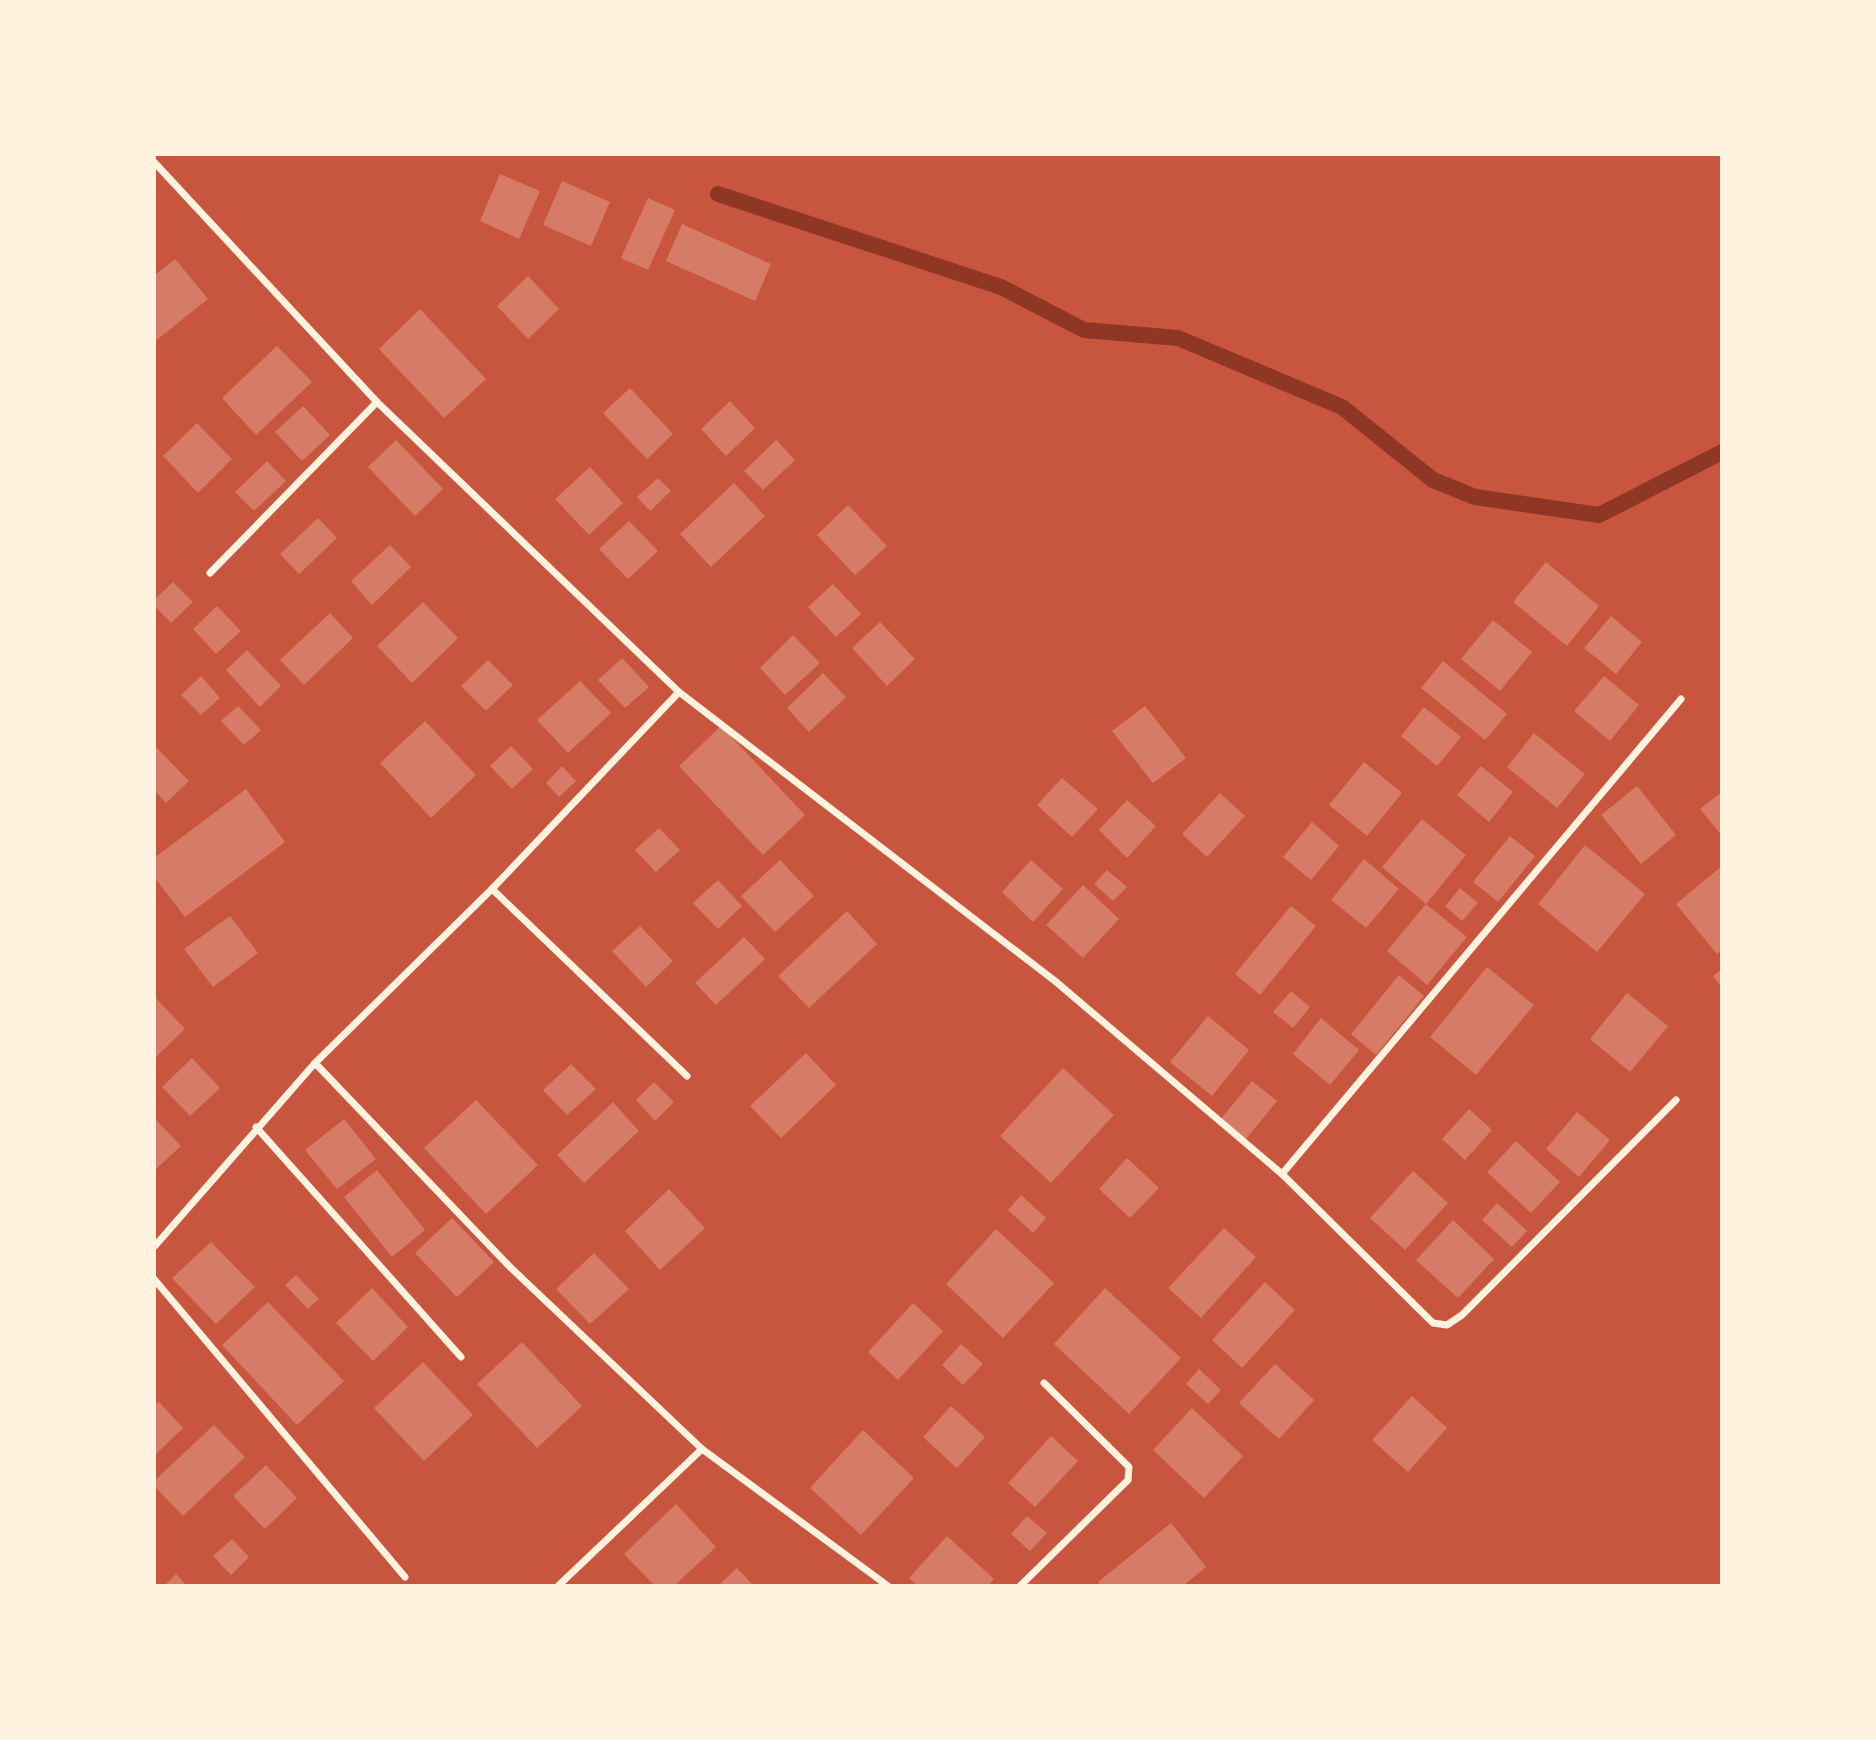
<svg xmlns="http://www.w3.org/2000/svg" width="1876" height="1740" font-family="Cabin,sans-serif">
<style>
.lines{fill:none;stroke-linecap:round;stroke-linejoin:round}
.stream{stroke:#8f3625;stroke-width:16}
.building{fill:#d67c66}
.minor{stroke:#fff3e0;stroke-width:7}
</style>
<rect width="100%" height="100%" fill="#c8553d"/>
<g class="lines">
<!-- stream -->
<polyline class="stream" points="718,194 1001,287 1084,330 1178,338 1342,407 1433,480 1475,497 1599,515 1722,452"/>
</g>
<!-- building -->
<g class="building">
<polygon points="500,174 540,191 519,239 480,221"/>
<polygon points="562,181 610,202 591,246 543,225"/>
<polygon points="648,198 675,210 648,270 621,258"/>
<polygon points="682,224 771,264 755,301 666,261"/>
<polygon points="175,259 208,299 154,342 154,276"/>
<polygon points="528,276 559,309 528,339 497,306"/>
<polygon points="420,309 486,379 444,418 379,349"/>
<polygon points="277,346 312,382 256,435 222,398"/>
<polygon points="630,388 673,434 647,459 603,413"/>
<polygon points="730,401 755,428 726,456 701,429"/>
<polygon points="303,406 330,435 302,461 275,432"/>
<polygon points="197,423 232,459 198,493 163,456"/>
<polygon points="396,440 443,489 415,516 368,467"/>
<polygon points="776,440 795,460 763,490 744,471"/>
<polygon points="267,461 286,481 254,511 235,492"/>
<polygon points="590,467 623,503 589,535 555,499"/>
<polygon points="658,478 671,491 650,511 637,497"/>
<polygon points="734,483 765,516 711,567 680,534"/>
<polygon points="848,505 887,546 855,575 817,535"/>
<polygon points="318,518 337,538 299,574 280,554"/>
<polygon points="629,521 658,551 628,579 599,549"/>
<polygon points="390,545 411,567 372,605 351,581"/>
<polygon points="1546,562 1599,606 1567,646 1513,602"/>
<polygon points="173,582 193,602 171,623 154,605 154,600"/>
<polygon points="833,584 861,614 836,637 808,607"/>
<polygon points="423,602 458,638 412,683 377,646"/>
<polygon points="217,606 241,631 216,654 193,629"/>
<polygon points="330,613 353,638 304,685 280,660"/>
<polygon points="1611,616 1642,642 1616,674 1584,648"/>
<polygon points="1493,620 1532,652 1500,691 1461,659"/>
<polygon points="880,622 915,659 887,686 852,648"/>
<polygon points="793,635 820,663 785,695 760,668"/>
<polygon points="247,650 281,686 260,707 226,670"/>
<polygon points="622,658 649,687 625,708 598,680"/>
<polygon points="488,660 513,685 486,711 461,686"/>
<polygon points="1443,661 1507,714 1485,740 1421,688"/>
<polygon points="823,673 846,697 809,732 787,708"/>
<polygon points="201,676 220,698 201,715 181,695"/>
<polygon points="1604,676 1639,705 1610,741 1574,711"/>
<polygon points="580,681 611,713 568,753 537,720"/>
<polygon points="238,706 261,730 244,745 221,721"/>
<polygon points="1145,706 1186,758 1153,783 1112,731"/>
<polygon points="1424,707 1461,737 1437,766 1401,736"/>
<polygon points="425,721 476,775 431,818 380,763"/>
<polygon points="721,726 805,815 763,855 679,766"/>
<polygon points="1534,733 1585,774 1557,808 1507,767"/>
<polygon points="511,746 533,769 512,789 490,766"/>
<polygon points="157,748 189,781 166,803 154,790 154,751"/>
<polygon points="1364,762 1402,793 1367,836 1329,805"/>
<polygon points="562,766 576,781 559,797 546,783"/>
<polygon points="1481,766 1513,792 1489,822 1457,795"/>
<polygon points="1062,778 1098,809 1072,837 1037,805"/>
<polygon points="1637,786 1676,835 1641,864 1601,815"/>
<polygon points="246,789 285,842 185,917 154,877 154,858"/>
<polygon points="1722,792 1722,836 1700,809"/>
<polygon points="1220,793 1245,816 1207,857 1182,834"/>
<polygon points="1127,800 1156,826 1127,858 1099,830"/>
<polygon points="1422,819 1466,855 1426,904 1382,867"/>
<polygon points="1312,822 1339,846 1311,880 1283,857"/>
<polygon points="659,828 680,850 656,872 635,850"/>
<polygon points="1510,836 1535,856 1498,902 1473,882"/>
<polygon points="1585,845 1645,894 1597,952 1538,904"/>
<polygon points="1364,859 1399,889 1366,928 1331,900"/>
<polygon points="780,860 814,896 775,932 741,896"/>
<polygon points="1031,860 1063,889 1033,922 1002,892"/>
<polygon points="1722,866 1722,950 1717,954 1676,904"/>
<polygon points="1107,870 1127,887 1113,901 1094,884"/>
<polygon points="718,880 742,906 718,929 693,903"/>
<polygon points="1083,885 1119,919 1083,958 1046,925"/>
<polygon points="1460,888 1478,903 1462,921 1445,906"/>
<polygon points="1426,904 1467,937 1427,985 1387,951"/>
<polygon points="1291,906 1316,926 1260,995 1235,974"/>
<polygon points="847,911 877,944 809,1008 778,976"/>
<polygon points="230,916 258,953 213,987 184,949"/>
<polygon points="640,926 673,961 646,987 612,951"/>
<polygon points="744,937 765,959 716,1005 695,983"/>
<polygon points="1487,967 1534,1005 1476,1075 1430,1037"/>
<polygon points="1722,969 1722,988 1713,976"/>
<polygon points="1399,975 1424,996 1376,1055 1351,1034"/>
<polygon points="1291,991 1310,1007 1293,1028 1273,1012"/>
<polygon points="1627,993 1668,1026 1630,1072 1590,1039"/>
<polygon points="154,996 185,1029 154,1059"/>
<polygon points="1208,1016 1249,1050 1212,1096 1170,1062"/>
<polygon points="1321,1018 1359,1050 1330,1085 1293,1054"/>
<polygon points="806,1053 836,1085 781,1138 750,1106"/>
<polygon points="192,1058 220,1088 190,1116 162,1087"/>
<polygon points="571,1064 596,1089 567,1115 543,1090"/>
<polygon points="1063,1068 1114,1115 1051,1183 1000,1136"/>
<polygon points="1252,1081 1277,1101 1246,1139 1221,1119"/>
<polygon points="654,1082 674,1102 655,1121 636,1100"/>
<polygon points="476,1100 538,1165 486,1214 424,1148"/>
<polygon points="613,1102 639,1131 584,1183 557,1155"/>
<polygon points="1469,1109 1492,1130 1465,1160 1442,1139"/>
<polygon points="1577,1112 1610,1140 1579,1177 1546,1149"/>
<polygon points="154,1118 181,1146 154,1171"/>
<polygon points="344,1119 376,1159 337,1189 305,1150"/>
<polygon points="1516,1141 1560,1182 1531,1213 1487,1172"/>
<polygon points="1127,1158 1159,1188 1130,1218 1099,1189"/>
<polygon points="377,1170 425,1230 392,1257 344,1197"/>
<polygon points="1413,1171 1448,1203 1405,1250 1370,1218"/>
<polygon points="669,1189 705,1228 660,1270 625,1231"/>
<polygon points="1021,1195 1046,1218 1033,1233 1008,1210"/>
<polygon points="1497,1203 1527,1231 1512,1247 1482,1220"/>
<polygon points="452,1218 494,1262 457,1297 415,1253"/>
<polygon points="1453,1220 1494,1259 1458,1298 1416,1260"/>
<polygon points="1224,1228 1256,1257 1201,1318 1168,1288"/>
<polygon points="996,1229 1054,1283 1003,1338 946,1284"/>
<polygon points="211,1242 255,1287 216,1324 172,1278"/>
<polygon points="594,1253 629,1289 590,1324 556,1289"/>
<polygon points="296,1275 319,1299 308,1309 285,1285"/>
<polygon points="1265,1282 1295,1310 1242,1368 1212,1340"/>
<polygon points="372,1288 408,1327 373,1361 336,1323"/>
<polygon points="1105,1288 1181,1358 1129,1414 1054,1344"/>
<polygon points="268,1302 344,1381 297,1425 222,1345"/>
<polygon points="913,1303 943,1331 898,1380 868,1352"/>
<polygon points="522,1342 582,1406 537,1448 477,1384"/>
<polygon points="961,1344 983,1364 963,1385 942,1365"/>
<polygon points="423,1362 473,1415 424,1461 374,1408"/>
<polygon points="1275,1364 1314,1400 1279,1439 1239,1403"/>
<polygon points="1199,1369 1221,1390 1208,1404 1186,1384"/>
<polygon points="1412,1396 1447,1428 1408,1472 1372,1440"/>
<polygon points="159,1402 183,1428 156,1454 154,1406"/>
<polygon points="951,1406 985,1437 957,1468 923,1437"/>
<polygon points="1192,1408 1243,1456 1204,1498 1153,1450"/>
<polygon points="214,1425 245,1457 183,1516 154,1486 154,1481"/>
<polygon points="863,1430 914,1478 861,1535 810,1488"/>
<polygon points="1051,1436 1078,1461 1035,1507 1008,1483"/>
<polygon points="266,1465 297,1498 265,1529 233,1496"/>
<polygon points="676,1504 716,1547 674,1586 655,1586 624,1554"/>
<polygon points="1027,1516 1047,1533 1030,1551 1011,1534"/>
<polygon points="1171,1523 1206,1567 1183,1586 1101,1586 1098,1582"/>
<polygon points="947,1536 994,1579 988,1586 918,1586 909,1578"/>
<polygon points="232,1539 249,1557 231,1575 213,1556"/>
<polygon points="737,1568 754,1586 718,1586"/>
<polygon points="176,1574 187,1586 164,1586"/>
</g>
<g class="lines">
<!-- minor -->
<g class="minor">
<polyline points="154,162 377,402 679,692 1055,981 1282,1174 1433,1323 1447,1325 1462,1315 1676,1100"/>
<polyline points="210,573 377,402"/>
<polyline points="492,889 687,1076"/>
<polyline points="315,1063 511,1268 702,1449 888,1586"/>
<polyline points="256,1127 461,1357"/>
<polyline points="1282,1174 1681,699"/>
<polyline points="154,1247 315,1063 492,889 679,692"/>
<polyline points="154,1279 405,1577"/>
<polyline points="558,1586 702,1449"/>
<polyline points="1020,1586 1128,1480 1129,1467 1044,1383"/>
</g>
</g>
<!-- border -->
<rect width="1876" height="1740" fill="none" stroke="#fff3e0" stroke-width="312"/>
</svg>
